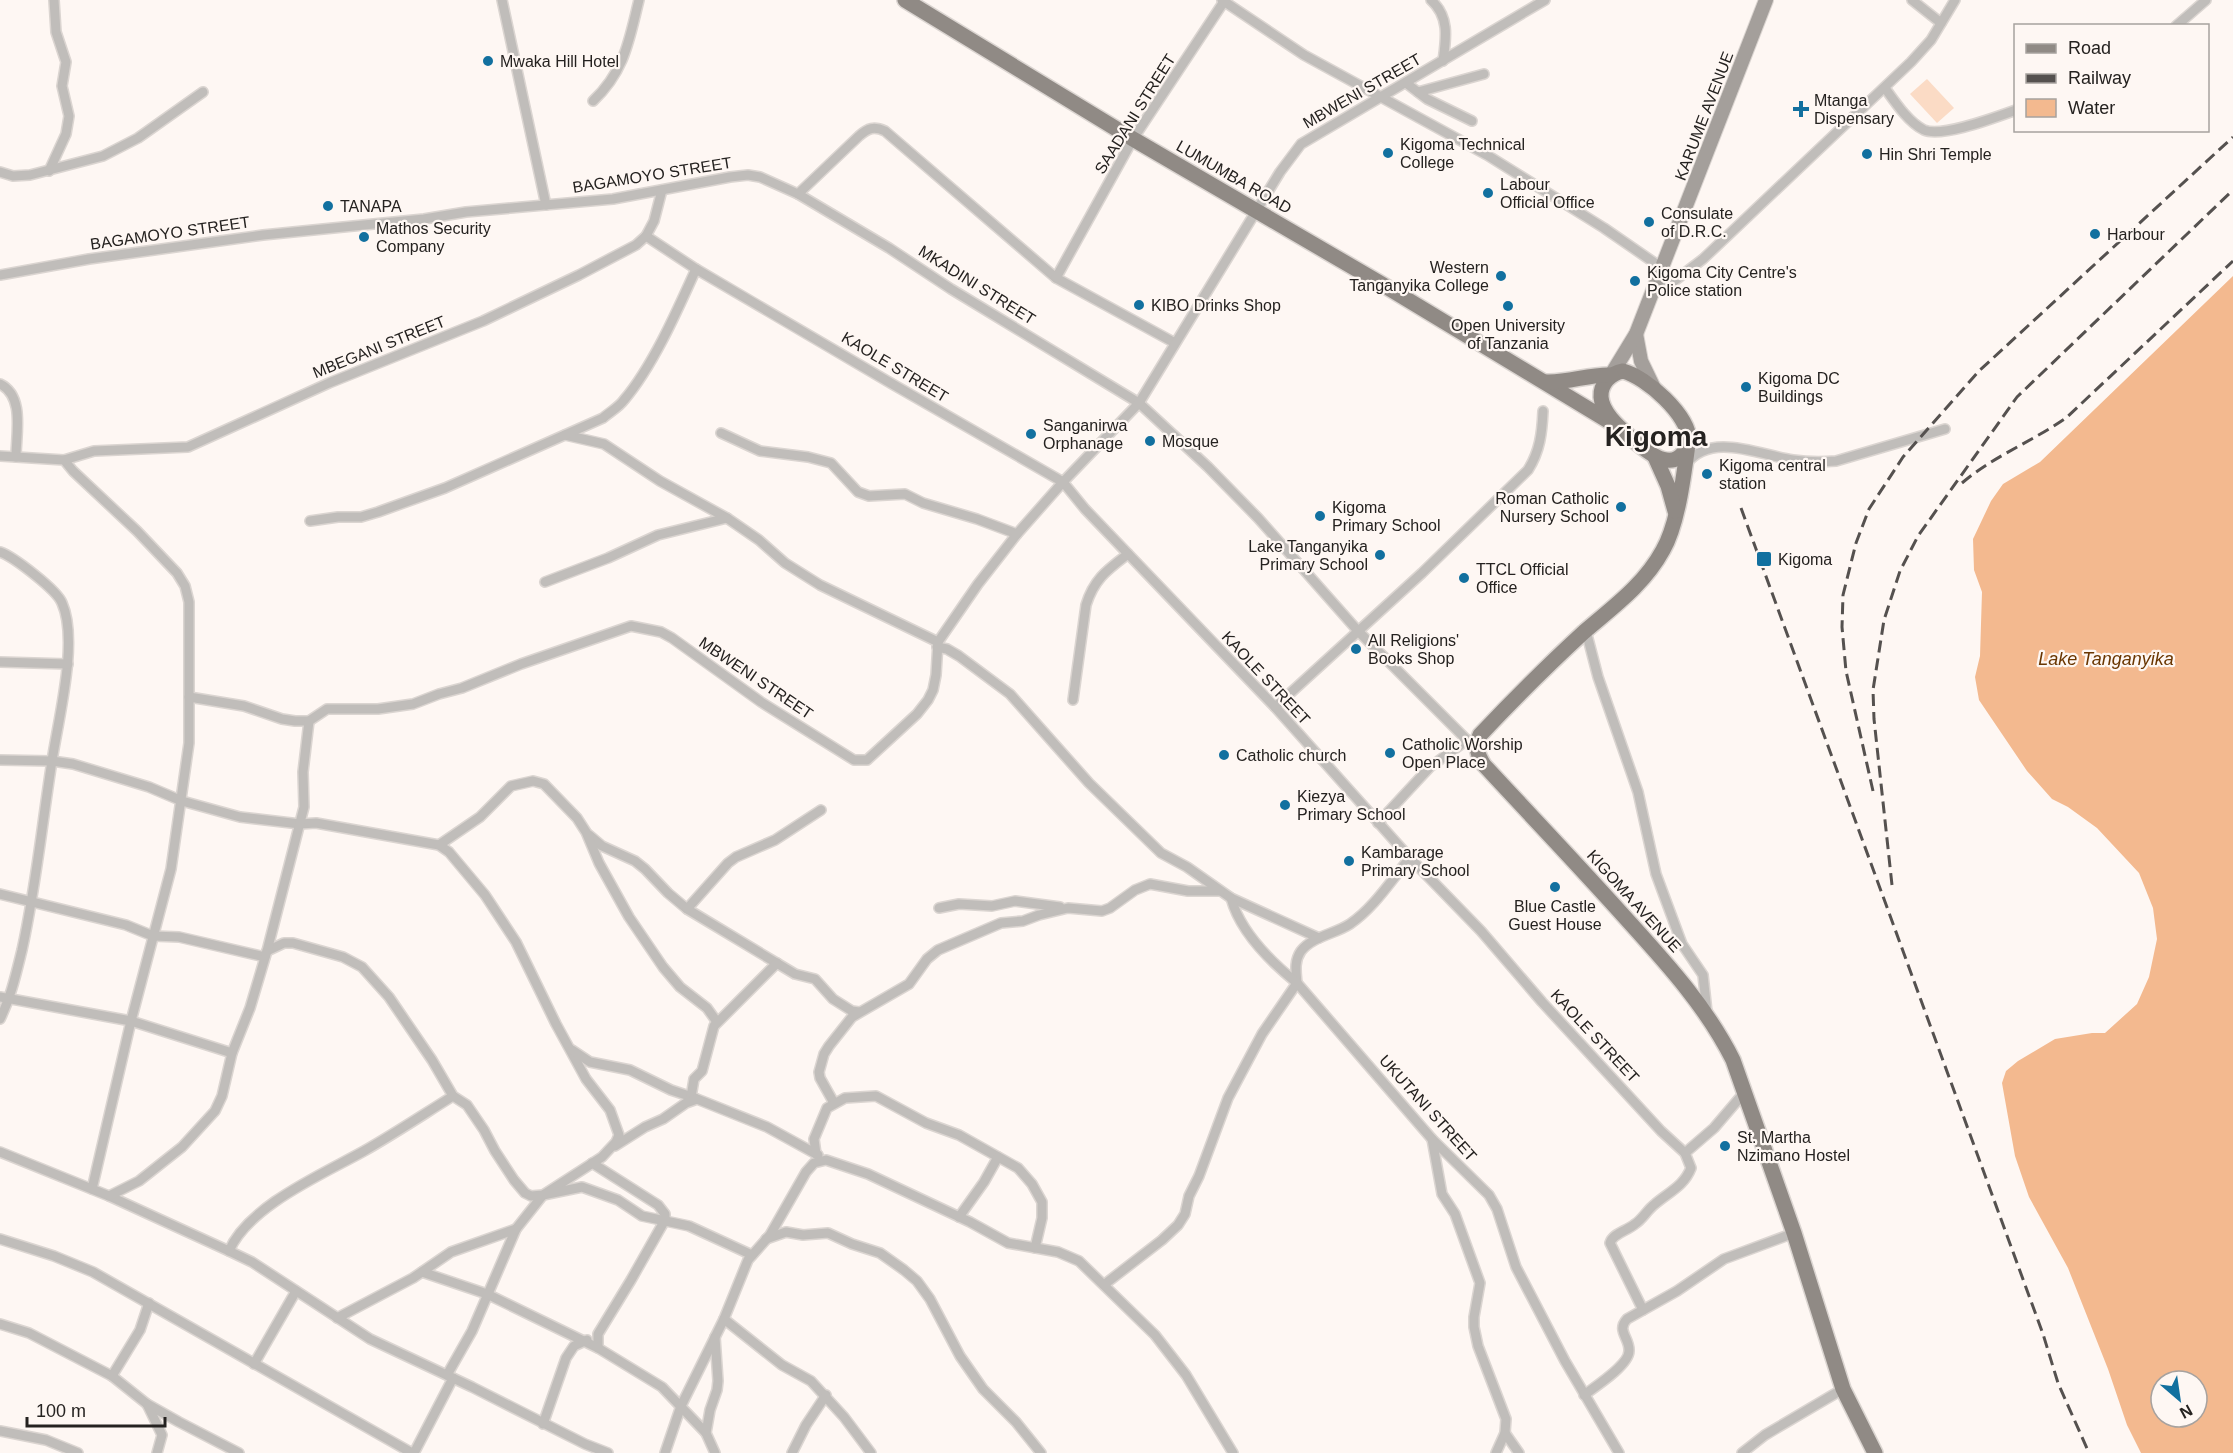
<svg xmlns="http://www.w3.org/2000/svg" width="2233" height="1453" font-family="Helvetica,sans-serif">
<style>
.green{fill:#fbdbc5}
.water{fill:#f3b98f;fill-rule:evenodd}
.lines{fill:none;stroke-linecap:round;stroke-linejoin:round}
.street-casing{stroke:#dbd5d1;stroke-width:12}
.secondary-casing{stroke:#dbd5d1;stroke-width:16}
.primary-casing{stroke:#dbd5d1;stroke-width:18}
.street{stroke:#c0bdba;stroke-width:9}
.secondary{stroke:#a49f9b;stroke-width:14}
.primary{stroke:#908a85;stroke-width:15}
.rail{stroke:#55514f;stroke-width:3;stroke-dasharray:12 6;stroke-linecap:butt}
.poi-dot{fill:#12709f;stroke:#fef7f3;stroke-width:2}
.labels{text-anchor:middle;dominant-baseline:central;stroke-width:4.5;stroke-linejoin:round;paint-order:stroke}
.poi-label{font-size:16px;fill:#252220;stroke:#fef7f3;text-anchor:start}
.street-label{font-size:16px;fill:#252220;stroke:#fef7f3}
.water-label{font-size:18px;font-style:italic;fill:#6a3601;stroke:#fef7f3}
.town-label{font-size:28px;font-weight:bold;fill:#252220;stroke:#fef7f3}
</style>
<rect width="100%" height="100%" fill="#fef7f3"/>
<!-- green -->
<polygon class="green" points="1927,79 1954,108 1937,123 1910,94"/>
<!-- water -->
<path class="water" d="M 2233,276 L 2233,1453 L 2141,1453 L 2127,1425 L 2108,1369 L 2068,1268 L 2029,1197 L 2015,1156 L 2002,1083 L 2006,1071 L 2018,1061 L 2055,1039 L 2092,1033 L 2105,1033 L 2137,1004 L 2149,977 L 2157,939 L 2153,908 L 2139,873 L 2097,828 L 2068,807 L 2052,799 L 2027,771 L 1979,700 L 1975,677 L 1980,656 L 1982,592 L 1974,570 L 1973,539 L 1991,501 L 2003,484 L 2040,462 ZM 2161,1381 L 2197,1381 L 2197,1417 L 2161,1417 Z"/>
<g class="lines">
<!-- street casing -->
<g class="street-casing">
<g id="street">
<polyline points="502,0 546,205"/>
<polyline points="1222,0 1304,55 1487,155 1604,228 1662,268"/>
<path d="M 1431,0 C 1450,17 1446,39 1443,61"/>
<polyline points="1912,0 1941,23"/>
<polyline points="2176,26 2206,0"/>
<polyline points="1406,83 1427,99 1472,121"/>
<path d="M 1885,88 C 1895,102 1908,122 1924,130 C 1942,138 1996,117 2016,110"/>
<polyline points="1418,92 1484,74"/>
<path d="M 593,101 C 625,71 629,40 639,0"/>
<polyline points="49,171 66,134 69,116 62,86 66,62 56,32 54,0"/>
<polyline points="0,172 13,176 30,175 103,156 138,138 203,92"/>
<path d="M 798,194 L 859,136 C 868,128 874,126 885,131 L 1056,278 L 1175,343"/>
<path d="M 646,236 L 696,269 L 894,385 L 1063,482 L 1085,509 L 1275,707 L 1410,858 L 1481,931 L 1542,1002 L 1661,1131 L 1685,1153 L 1691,1168 C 1684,1186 1669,1192 1655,1204 C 1647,1210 1643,1219 1635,1224 C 1627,1231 1613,1233 1610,1243 L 1643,1310"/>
<polyline points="0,275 89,259 263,235 424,219 466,212 613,199 730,177 748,175 760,177 798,194 889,248 951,289 1139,403 1208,467 1258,518 1358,631 1467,740 1476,744"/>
<polyline points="1056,278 1133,139 1225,0"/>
<polyline points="1652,292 1673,282 1703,259 1911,62 1931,40 1955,0"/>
<path d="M 0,384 C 25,396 16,434 16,457"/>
<polyline points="721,433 760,451 808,457 831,463 858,492 869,496 905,494 923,503 977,519 1017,534"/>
<polyline points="565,435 604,444 660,481 727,518 759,540 785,563 820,585 938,642"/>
<polyline points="0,456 64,460 73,471 137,531 177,573 185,586 189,602 189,743 171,869 131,1021 92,1189"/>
<polyline points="64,460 94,451 188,447 329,383 483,321 579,275 636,245 646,236 654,221 662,190"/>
<path d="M 1686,464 C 1711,431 1760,455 1793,460 C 1808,462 1822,462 1836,461 L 1945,429"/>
<path d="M 310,521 L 338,517 L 361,517 L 378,512 L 445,488 L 603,418 C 610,412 619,407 624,400 C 653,366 678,309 696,269"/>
<path d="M 0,552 C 14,557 57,590 62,603 C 79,641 58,720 52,761 C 42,824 36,887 22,950 C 16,974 11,997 0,1019"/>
<polyline points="545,582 608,558 658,535 727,518"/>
<polyline points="1586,631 1598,677 1638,792 1656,874 1682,944 1703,975 1707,1012"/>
<polyline points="937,647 947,649 959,656 1010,694 1089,783 1161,853 1187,867 1231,898 1319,938"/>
<polyline points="0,662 68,664"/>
<polyline points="189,697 244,706 282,719 295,721 309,721 327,709 378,709 413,704 439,694 462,688 521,664 631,626 661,632 672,638 761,702 854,760 867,760 917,714 928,700 933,690 936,675 938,642 978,584 1017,534 1063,482 1139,403 1280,172 1301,144 1545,0"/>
<path d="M 1073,700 L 1086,605 C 1094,579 1107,570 1128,554"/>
<path d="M 1275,707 L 1422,573 L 1528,470 C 1540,451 1542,433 1543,411"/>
<polyline points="0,760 52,761 73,764 149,787 182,801 240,817 300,824 316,823 439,845 449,852 485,895 516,942 556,1024 586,1079 610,1110 619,1135 616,1142 602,1157 543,1195 516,1229 472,1331 447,1375"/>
<polyline points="1378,823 1430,767 1467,740"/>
<polyline points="589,835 602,846 635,861 645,869 668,893 687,909 795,974 815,979 833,999 852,1011 859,1012"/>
<polyline points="439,845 480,817 511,786 533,781 544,784 577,818 586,832 599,863 629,917 663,967 680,987 707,1008 717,1022"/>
<path d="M 1410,858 C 1392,879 1374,908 1350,924 C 1335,934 1313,936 1301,951 C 1294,961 1296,972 1297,983 L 1432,1139 L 1489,1195 L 1497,1209 L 1516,1267 L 1565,1361 L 1619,1453"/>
<polyline points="0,894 126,925 153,936 179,937 265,957"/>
<polyline points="939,908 959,904 992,906 1015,901 1060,907"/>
<polyline points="687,909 728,863 736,857 775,840 821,810"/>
<polyline points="267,951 284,943 293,943 343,957 362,967 389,997 432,1060 453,1096 467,1105 484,1130 495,1151 514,1180 525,1193 531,1196 543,1195 582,1187 618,1200 642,1216 689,1226 752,1255"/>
<polyline points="0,997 131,1021 232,1053"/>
<polyline points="572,1050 590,1062 630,1070 671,1090 695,1098"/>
<polyline points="691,1097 694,1079 702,1071 714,1026 777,963"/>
<polyline points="834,1103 820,1078 819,1072 824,1054 829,1046 852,1017 909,984 927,959 938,950 1001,923 1023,921 1039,915 1068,908 1102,911 1110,908 1135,890 1150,884 1188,891 1220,891"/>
<polyline points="1432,1139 1442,1194 1455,1214 1480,1283 1474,1317 1474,1327 1478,1346 1506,1419 1505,1433 1496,1453"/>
<polyline points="615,1146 645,1127 663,1119 686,1103 697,1099 767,1127 818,1155"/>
<polyline points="0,1152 109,1196 229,1251 252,1262 370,1339 472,1387 585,1444 608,1453"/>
<polyline points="1685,1153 1714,1128 1743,1094"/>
<polyline points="816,1154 814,1139 827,1108 845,1098 876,1096 926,1123 959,1135 1018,1168 1032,1184 1042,1202 1042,1218 1035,1248"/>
<polyline points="592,1163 658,1205 665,1214 665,1220 631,1280 598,1334 598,1348"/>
<polyline points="109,1196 139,1181 182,1147 215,1111 222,1096 232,1053 250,1008 267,951 304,807 303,772 309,721"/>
<polyline points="959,1217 984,1182 998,1157"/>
<polyline points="0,1239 54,1256 93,1272 412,1453"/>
<polyline points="766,1239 786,1232 803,1235 828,1233 852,1244 880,1253 904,1270 917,1281 930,1299 960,1356 983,1389 1016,1422 1041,1453"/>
<path d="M 229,1251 C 248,1206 323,1174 364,1151 C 394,1134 424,1114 453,1096"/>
<polyline points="422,1272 487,1294 598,1348 662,1387 706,1433"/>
<path d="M 1105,1284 L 1162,1240 L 1178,1225 L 1185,1214 L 1189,1196 L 1199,1176 L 1228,1098 L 1262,1034 L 1297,983 C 1271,962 1240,931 1231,898"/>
<polyline points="337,1318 413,1278 451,1252 516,1229"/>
<polyline points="724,1319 782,1365 811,1381 844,1417 871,1453"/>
<polyline points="0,1324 29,1333 112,1376 147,1404 179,1422 239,1453"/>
<polyline points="254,1364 296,1291"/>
<polyline points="112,1376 140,1330 149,1303"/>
<path d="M 1584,1395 C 1595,1387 1629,1365 1629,1351 C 1630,1338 1616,1331 1627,1319 L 1677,1291 L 1724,1259 L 1794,1233"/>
<polyline points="147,1404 162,1435 157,1453"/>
<polyline points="543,1424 566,1358 574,1346 587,1340"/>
<polyline points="0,1431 46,1440 78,1453"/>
<polyline points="1505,1433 1519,1453"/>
<polyline points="414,1453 453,1378"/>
<polyline points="665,1453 681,1406 724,1319 748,1260 770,1235 806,1172 814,1163 826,1160 868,1174 970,1222 1008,1243 1058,1252 1079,1261 1155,1335 1186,1375 1233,1453"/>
<polyline points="715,1453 706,1433 710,1410 717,1390 718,1381 715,1337"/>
<polyline points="792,1453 806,1425 826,1395"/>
<polyline points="1742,1453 1765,1435 1843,1389"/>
</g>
</g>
<!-- secondary casing -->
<g class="secondary-casing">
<g id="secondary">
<polyline points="1636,334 1641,361 1654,388"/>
<polyline points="1611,375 1636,334 1766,0"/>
</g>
</g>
<!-- primary casing -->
<g class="primary-casing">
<g id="primary">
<polyline points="905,0 1133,139 1380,283 1620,428"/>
<path d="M 1623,371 C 1646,377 1689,415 1689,440 C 1678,478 1649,454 1631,438 C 1620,428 1602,413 1601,397 C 1600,384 1611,373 1623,371 Z"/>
<path d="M 1546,382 C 1569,383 1589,374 1611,375"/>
<path d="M 1688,444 C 1684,474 1678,524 1663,550 C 1644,585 1613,607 1584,632 C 1548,665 1514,699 1480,735 C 1475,747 1477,754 1484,765 C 1533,818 1583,870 1631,924 C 1669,966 1707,1008 1733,1060 L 1794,1233 L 1843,1389 L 1875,1453"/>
<polyline points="1655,457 1668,486 1675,511"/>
</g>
</g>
<!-- street -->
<use href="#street" class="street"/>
<!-- secondary -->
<use href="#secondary" class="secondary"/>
<!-- primary -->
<use href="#primary" class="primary"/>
<!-- rail -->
<g class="rail">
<path d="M 1962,483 C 1992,457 2033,441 2066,418 L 2233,261"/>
<polyline points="1741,508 2043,1334 2058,1383 2089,1453"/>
<polyline points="1873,791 1846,671 1842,627 1843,595 1856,543 1869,509 1903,457 1979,371 2233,137"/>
<polyline points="1892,885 1874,719 1873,690 1884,620 1900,571 1918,536 2017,397 2233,190"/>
</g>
</g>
<!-- markers -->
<g class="poi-dot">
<circle cx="488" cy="61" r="6"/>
<path d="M1798 100h6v6h6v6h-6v6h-6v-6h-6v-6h6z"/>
<circle cx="1388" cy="153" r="6"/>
<circle cx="1867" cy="154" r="6"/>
<circle cx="1488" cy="193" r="6"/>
<circle cx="328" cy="206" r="6"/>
<circle cx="1649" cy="222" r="6"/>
<circle cx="2095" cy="234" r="6"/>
<circle cx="364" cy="237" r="6"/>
<circle cx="1501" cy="276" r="6"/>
<circle cx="1635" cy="281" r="6"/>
<circle cx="1139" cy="305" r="6"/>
<circle cx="1508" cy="306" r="6"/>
<circle cx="1746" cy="387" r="6"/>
<circle cx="1031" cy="434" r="6"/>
<circle cx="1150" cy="441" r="6"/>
<circle cx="1707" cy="474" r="6"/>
<circle cx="1621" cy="507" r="6"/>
<circle cx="1320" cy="516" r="6"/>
<circle cx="1380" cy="555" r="6"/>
<rect x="1756" y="551" width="16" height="16" rx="3"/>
<circle cx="1464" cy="578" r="6"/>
<circle cx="1356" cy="649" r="6"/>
<circle cx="1390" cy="753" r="6"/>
<circle cx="1224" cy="755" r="6"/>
<circle cx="1285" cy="805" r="6"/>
<circle cx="1349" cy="861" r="6"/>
<circle cx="1555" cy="887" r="6"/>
<circle cx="1725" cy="1146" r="6"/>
</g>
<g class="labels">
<!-- poi labels -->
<g class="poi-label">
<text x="500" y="61">Mwaka Hill Hotel</text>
<text x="1814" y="100">Mtanga<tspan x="1814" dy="18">Dispensary</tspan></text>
<text x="1400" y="144">Kigoma Technical<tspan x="1400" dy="18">College</tspan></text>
<text x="1879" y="154">Hin Shri Temple</text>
<text x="1500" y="184">Labour<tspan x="1500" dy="18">Official Office</tspan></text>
<text x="340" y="206">TANAPA</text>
<text x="1661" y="213">Consulate<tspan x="1661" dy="18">of D.R.C.</tspan></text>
<text x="376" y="228">Mathos Security<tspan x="376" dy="18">Company</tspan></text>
<text x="2107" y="234">Harbour</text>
<text x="1489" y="267" text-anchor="end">Western<tspan x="1489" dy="18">Tanganyika College</tspan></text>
<text x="1647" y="272">Kigoma City Centre's<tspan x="1647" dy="18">Police station</tspan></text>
<text x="1151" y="305">KIBO Drinks Shop</text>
<text x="1508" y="325" text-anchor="middle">Open University<tspan x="1508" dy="18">of Tanzania</tspan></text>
<text x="1758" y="378">Kigoma DC<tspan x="1758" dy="18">Buildings</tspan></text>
<text x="1043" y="425">Sanganirwa<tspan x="1043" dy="18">Orphanage</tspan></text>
<text x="1162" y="441">Mosque</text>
<text x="1719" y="465">Kigoma central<tspan x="1719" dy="18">station</tspan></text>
<text x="1609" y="498" text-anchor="end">Roman Catholic<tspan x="1609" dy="18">Nursery School</tspan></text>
<text x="1332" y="507">Kigoma<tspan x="1332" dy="18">Primary School</tspan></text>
<text x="1368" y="546" text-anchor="end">Lake Tanganyika<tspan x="1368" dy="18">Primary School</tspan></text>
<text x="1778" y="559">Kigoma</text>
<text x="1476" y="569">TTCL Official<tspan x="1476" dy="18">Office</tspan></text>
<text x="1368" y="640">All Religions'<tspan x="1368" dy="18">Books Shop</tspan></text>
<text x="1402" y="744">Catholic Worship<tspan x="1402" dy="18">Open Place</tspan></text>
<text x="1236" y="755">Catholic church</text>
<text x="1297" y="796">Kiezya<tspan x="1297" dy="18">Primary School</tspan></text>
<text x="1361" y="852">Kambarage<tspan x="1361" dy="18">Primary School</tspan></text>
<text x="1555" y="906" text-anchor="middle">Blue Castle<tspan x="1555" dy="18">Guest House</tspan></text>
<text x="1737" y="1137">St. Martha<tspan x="1737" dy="18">Nzimano Hostel</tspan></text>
</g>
<!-- street labels -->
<g class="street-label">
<text transform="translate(1362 91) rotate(-30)">MBWENI STREET</text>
<text transform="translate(1135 114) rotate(-58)">SAADANI STREET</text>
<text transform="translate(1704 116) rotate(-69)">KARUME AVENUE</text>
<text transform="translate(652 175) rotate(-9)">BAGAMOYO STREET</text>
<text transform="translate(1234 177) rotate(30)">LUMUMBA ROAD</text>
<text transform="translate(170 233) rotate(-8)">BAGAMOYO STREET</text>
<text transform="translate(977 285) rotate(32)">MKADINI STREET</text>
<text transform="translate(379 347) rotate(-22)">MBEGANI STREET</text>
<text transform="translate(895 367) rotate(31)">KAOLE STREET</text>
<text transform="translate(756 678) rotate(34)">MBWENI STREET</text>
<text transform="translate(1266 678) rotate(47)">KAOLE STREET</text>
<text transform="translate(1634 901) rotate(48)">KIGOMA AVENUE</text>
<text transform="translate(1595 1036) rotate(47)">KAOLE STREET</text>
<text transform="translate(1428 1108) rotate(48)">UKUTANI STREET</text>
</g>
<!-- water labels -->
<g class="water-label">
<text x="2106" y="659">Lake Tanganyika</text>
</g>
<!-- town labels -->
<g class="town-label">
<text x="1656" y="436">Kigoma</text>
</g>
</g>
<!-- legend -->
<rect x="2014" y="24" width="195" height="108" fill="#fef7f3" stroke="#a7a29f" stroke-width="1.5"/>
<rect x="2026" y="44" width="30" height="9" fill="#908a85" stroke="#a7a29f" stroke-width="1.5"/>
<text x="2068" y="54" font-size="18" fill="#252220">Road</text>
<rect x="2026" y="74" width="30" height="9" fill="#55514f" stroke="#a7a29f" stroke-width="1.5"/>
<text x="2068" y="84" font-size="18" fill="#252220">Railway</text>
<rect x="2026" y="99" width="30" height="18" fill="#f3b98f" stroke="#a7a29f" stroke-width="1.5"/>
<text x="2068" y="114" font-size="18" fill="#252220">Water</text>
<!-- north arrow -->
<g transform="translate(2179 1399) rotate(151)"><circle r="28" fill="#fef7f3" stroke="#a7a29f" stroke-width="1.5"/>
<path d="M0-4.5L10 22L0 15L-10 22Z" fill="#12709f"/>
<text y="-9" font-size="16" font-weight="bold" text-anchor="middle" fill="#252220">N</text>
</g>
<!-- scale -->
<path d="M27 1417v9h138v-9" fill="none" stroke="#252220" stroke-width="3"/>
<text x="36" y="1417" font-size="18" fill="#252220" stroke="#fef7f3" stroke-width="4.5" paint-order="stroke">100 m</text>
</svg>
